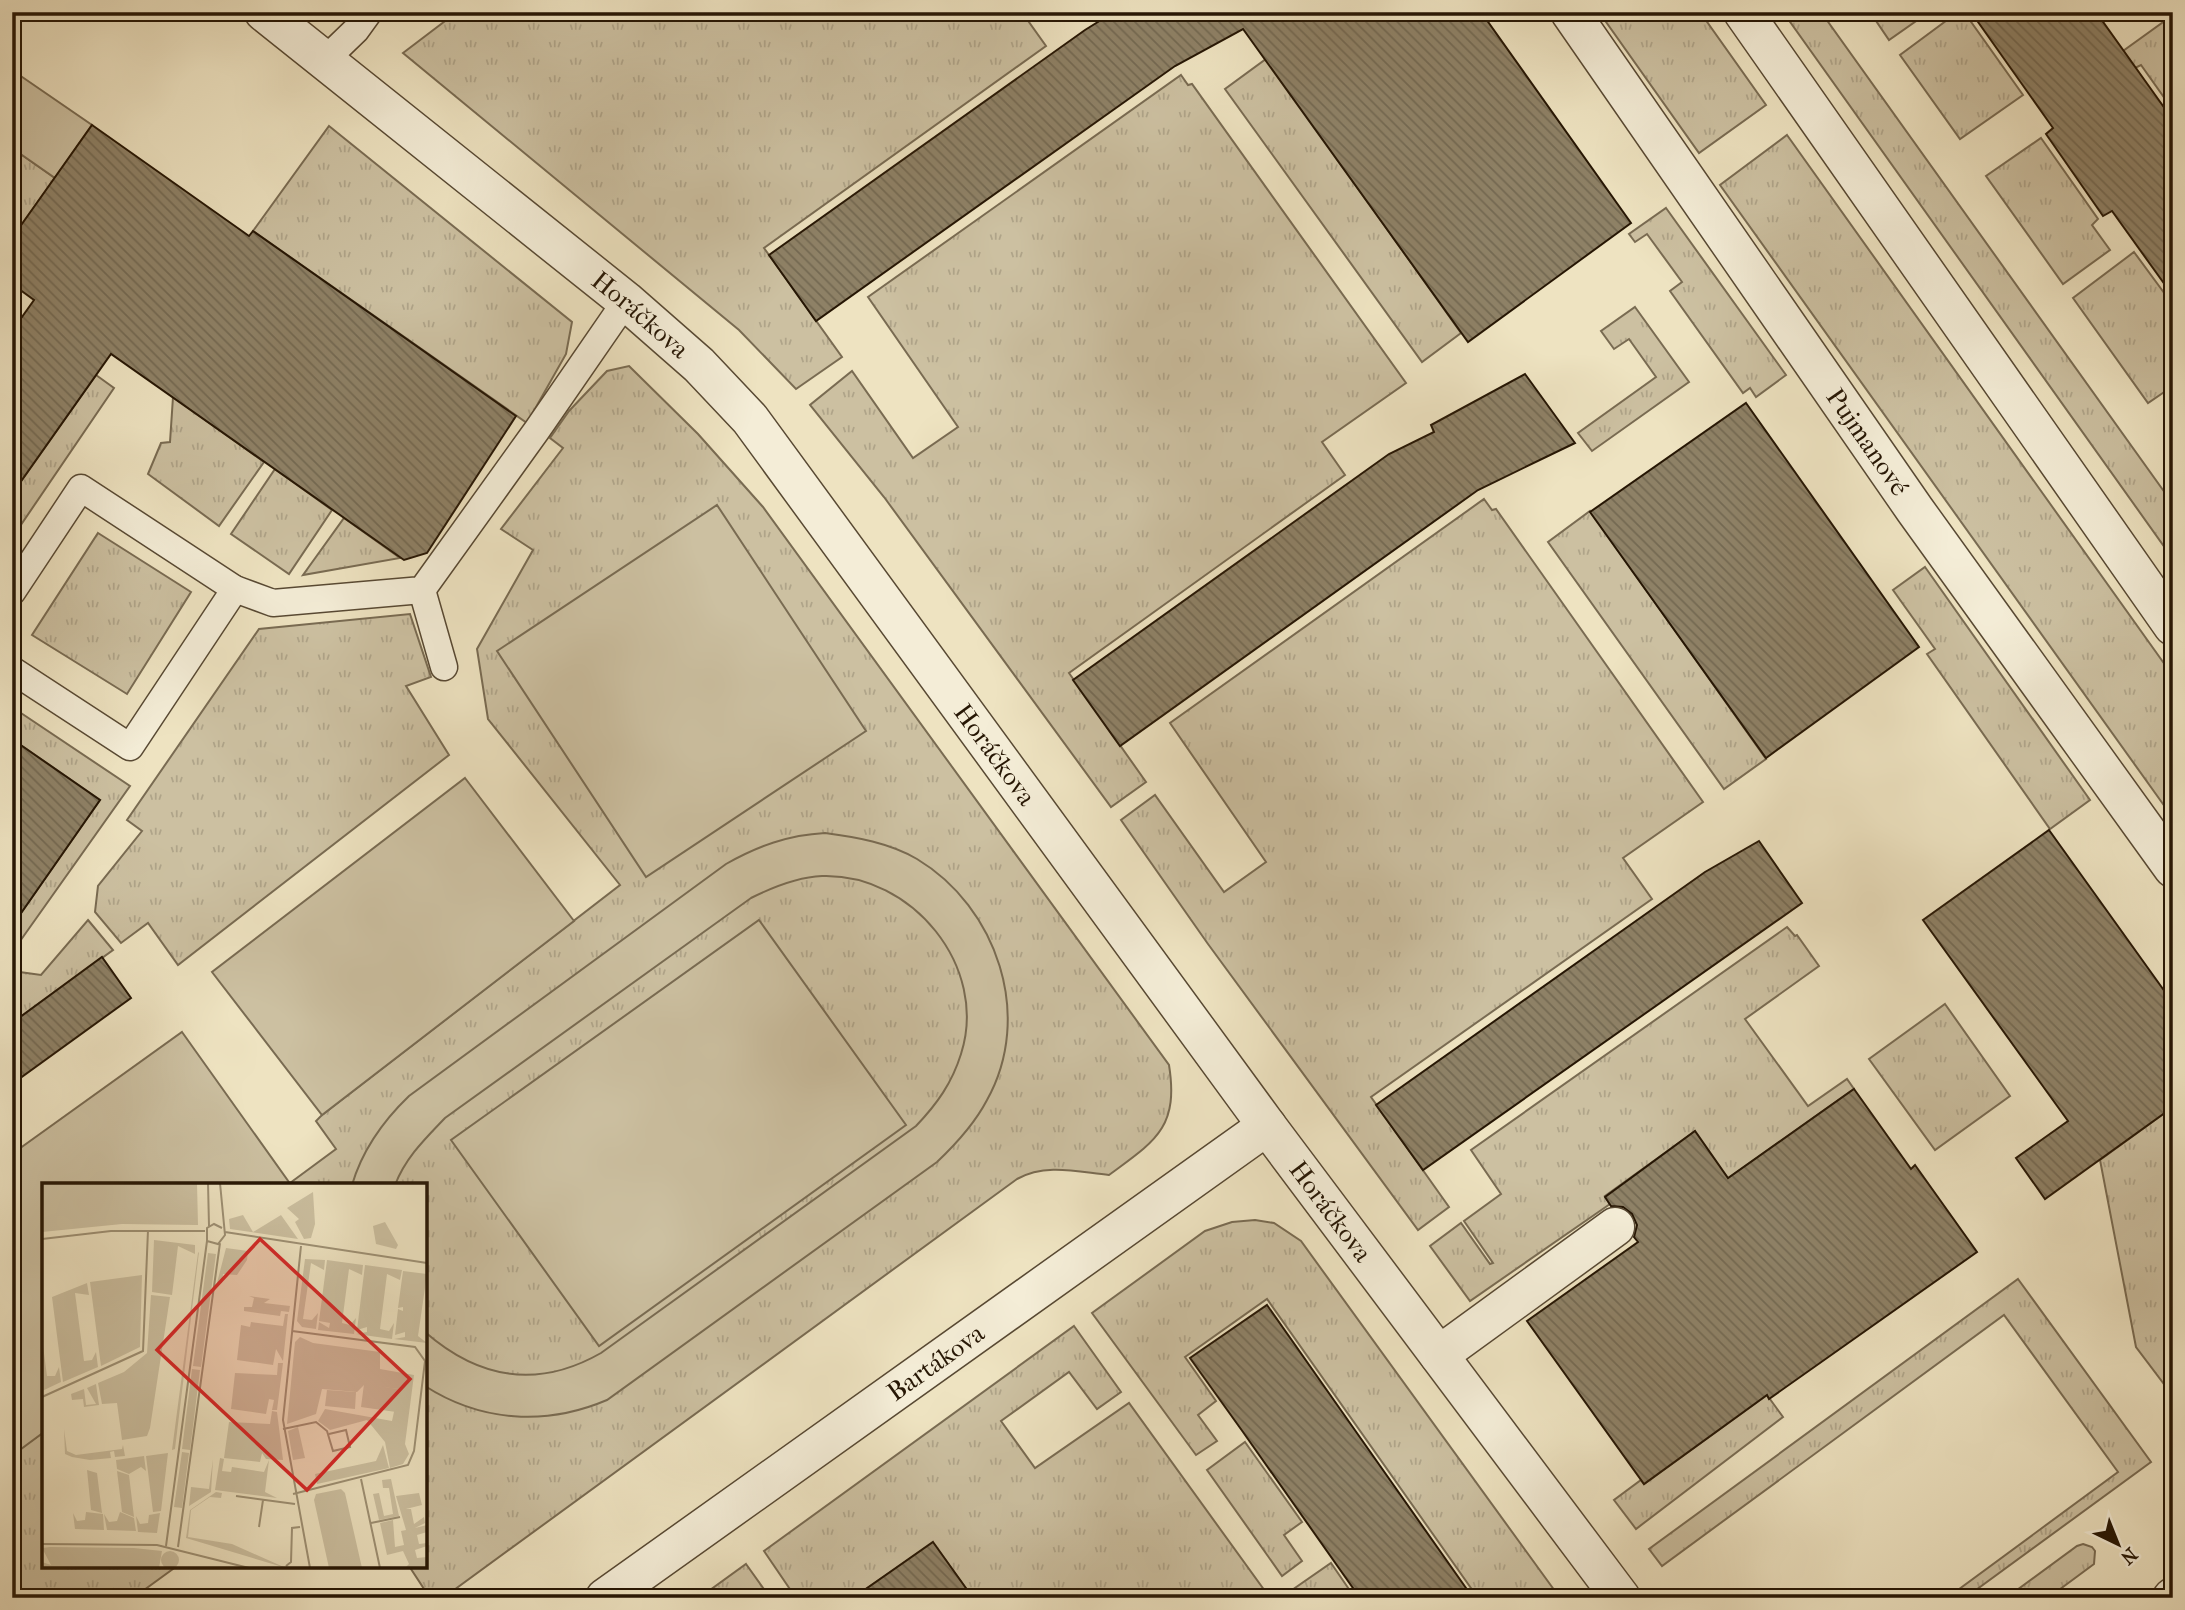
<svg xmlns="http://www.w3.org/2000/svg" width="2185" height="1610" font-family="'IM FELL French Canon',serif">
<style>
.grass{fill:url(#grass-tufts);stroke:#796b52;stroke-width:2}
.park{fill:#ccc0a1;stroke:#796b52;stroke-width:2}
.building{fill:url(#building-back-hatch);stroke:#261604;stroke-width:2}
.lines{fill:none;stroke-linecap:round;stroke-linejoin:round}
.service-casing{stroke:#584933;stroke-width:29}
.minor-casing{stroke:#584933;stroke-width:41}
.tertiary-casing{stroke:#584933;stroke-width:41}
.service{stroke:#f4edd7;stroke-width:26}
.minor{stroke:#f4edd7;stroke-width:38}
.tertiary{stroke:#f4edd7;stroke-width:38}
.labels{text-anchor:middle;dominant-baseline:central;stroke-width:5;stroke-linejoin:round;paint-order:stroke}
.street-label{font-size:26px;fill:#261604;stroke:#f4edd7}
.inset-road{fill:none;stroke:#9e9175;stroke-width:2}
.view{fill:#d62828;fill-opacity:0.15;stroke:#d62828;stroke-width:3.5}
.inset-edge{fill:none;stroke:#261604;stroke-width:3.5}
</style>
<defs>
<pattern id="grass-tufts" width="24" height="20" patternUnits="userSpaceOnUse" patternTransform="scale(1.75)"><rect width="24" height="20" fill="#ccc0a1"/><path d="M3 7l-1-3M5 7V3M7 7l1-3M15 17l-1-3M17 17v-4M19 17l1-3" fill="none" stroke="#afa489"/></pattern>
<pattern id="building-back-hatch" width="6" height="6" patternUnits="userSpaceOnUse" patternTransform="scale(1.75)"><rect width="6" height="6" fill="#8e8166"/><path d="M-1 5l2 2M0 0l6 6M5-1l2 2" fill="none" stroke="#746952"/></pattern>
</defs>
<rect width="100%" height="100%" fill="#eee3c1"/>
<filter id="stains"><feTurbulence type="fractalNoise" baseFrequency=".00286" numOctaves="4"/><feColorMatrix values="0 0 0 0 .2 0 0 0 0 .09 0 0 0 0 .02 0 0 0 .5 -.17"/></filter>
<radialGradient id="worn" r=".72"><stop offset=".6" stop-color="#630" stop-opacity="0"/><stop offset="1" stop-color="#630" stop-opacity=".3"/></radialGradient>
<!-- grass -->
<g class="grass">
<polygon points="457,12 1027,12 1024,15 1046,46 764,248 842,357 796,389 739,330 403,53"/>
<polygon points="1599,12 1700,12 1766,105 1699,153"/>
<polygon points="1783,12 1821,12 2173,504 2173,559"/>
<polygon points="1870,12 1929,12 1889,40"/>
<polygon points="1958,12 1964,12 2023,95 1960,139 1900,55"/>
<polygon points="2173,15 2173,110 2141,65 2135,68 2123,51"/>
<polygon points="1266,59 1461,333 1422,362 1225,89"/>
<polygon points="1181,75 1188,85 1192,84 1406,383 1322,442 1345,475 1069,673 1146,782 1111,807 884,497 810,405 852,371 913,458 958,427 868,297"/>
<polygon points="329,126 572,322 566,354 527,423 253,231"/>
<polygon points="1787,135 2173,676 2173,818 1720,185"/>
<polygon points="2041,138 2098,219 2092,225 2110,250 2063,284 1986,176"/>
<polygon points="12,148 55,178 12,238"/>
<polygon points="1666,208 1786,375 1756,397 1750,388 1743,393 1670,291 1682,282 1647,234 1635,242 1629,234"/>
<polygon points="2134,252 2173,305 2173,386 2148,403 2073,298"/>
<polygon points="1635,307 1689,382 1592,451 1578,433 1656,377 1629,339 1614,349 1601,331"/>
<path d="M 629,366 L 698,434 L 763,507 L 1169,1065 C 1179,1128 1155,1141 1109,1175 C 1078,1172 1046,1163 1017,1179 L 443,1598 L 430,1598 L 409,1566 L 425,1566 L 425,1185 L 290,1183 L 336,1149 L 316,1121 L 322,1115 L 620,885 L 488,719 L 477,649 L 533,550 L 501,529 L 563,448 L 550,438 L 569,411 L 607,371 Z"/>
<polygon points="96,375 114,388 12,538 12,494"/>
<polygon points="173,397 264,462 219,526 148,474 161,443 170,442"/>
<polygon points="275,469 332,510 289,574 231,534"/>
<polygon points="1484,499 1492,510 1496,509 1703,802 1623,858 1652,899 1371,1097 1449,1207 1418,1230 1208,944 1121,820 1155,795 1224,892 1266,862 1170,723"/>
<polygon points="1590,511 1766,759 1724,789 1548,542"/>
<polygon points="344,518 400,558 303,575"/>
<polygon points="98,533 191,592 127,694 32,635"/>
<polygon points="1925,567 2090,800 2050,829 1927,654 1935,649 1893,590"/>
<polygon points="410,614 431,677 406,686 449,755 178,965 148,923 121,943 95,912 98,886 142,831 127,820 259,629"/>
<polygon points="12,707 130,786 18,944 12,943 12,918 16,920 100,800 12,739"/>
<polygon points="88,920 113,950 12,1023 12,971 41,975"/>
<polygon points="1787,927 1795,936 1797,935 1819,966 1745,1019 1808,1106 1847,1079 1854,1089 1678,1214 1694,1132 1605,1196 1610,1204 1470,1301 1430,1246 1461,1223 1490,1264 1493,1263 1464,1221 1501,1194 1471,1150"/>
<polygon points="1945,1004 2010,1096 1935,1150 1869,1059"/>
<polygon points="2173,1107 2173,1396 2136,1347 2100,1160"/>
<polygon points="1255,1220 1274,1223 1301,1241 1560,1598 1478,1598 1267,1299 1185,1357 1216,1401 1198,1415 1217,1441 1196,1455 1092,1313 1205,1231 1232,1222"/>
<polygon points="2018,1279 2151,1462 1965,1598 1947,1598 2118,1472 2004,1315 1662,1566 1649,1549"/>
<polygon points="1074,1326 1121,1392 1097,1409 1069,1372 1001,1421 1035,1468 1129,1403 1270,1598 973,1598 933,1543 857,1595 859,1598 796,1598 764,1551"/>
<polygon points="1767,1395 1783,1417 1636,1529 1614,1500 1641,1480 1644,1484"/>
<polygon points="44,1432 44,1566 177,1566 133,1598 121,1598 113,1589 101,1598 12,1598 12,1445 17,1451"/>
<polygon points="1245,1442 1302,1522 1284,1535 1302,1561 1282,1576 1207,1470"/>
<polygon points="2083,1544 2092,1547 2095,1551 2094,1564 2048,1598 2006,1598 2077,1546"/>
<polygon points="1331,1563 1355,1598 1297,1598 1292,1590"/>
<polygon points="746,1564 766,1592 757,1598 699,1598"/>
</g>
<!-- park -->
<g class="park">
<polygon points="12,70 92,125 55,178 12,148"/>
<polygon points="717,505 866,731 646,877 497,651"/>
<polygon points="465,778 574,921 322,1115 212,972"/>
<path d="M 825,833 C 856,837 890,843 917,859 C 997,907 1034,1016 987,1100 C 975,1123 956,1144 937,1162 L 607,1400 C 546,1426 481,1422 425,1386 L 425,1332 C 479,1379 538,1389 601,1353 L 916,1126 C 937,1104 952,1083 961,1054 C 989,967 912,873 822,876 C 797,877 773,887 751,898 L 445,1118 C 425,1139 406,1157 395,1185 L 352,1185 C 362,1151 383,1121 409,1096 L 726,864 C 758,846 788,835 825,833 Z"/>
<polygon points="759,920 906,1125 599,1346 451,1140"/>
<polygon points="182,1032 291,1185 44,1185 44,1432 17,1452 12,1445 12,1154"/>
</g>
<!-- building -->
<g class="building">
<polygon points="1114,12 1481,12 1631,223 1468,342 1243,29 1175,66 816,321 769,255 1085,30"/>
<polygon points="1971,12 2096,12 2173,120 2173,296 2112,211 2103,216 2046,134 2053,128"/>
<polygon points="92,125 249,236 253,231 516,416 427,553 404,560 111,354 12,494 12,331 34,300 12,284 12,238"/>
<polygon points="1525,374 1575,443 1478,490 1120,746 1073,680 1389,454 1434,432 1431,425"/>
<polygon points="1746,403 1919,647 1766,758 1590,512"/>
<polygon points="12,739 100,800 12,926"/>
<polygon points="2049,830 2173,1003 2173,1107 2045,1199 2016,1158 2068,1121 1923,920"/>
<polygon points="1759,841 1802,903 1423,1170 1376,1105 1705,872"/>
<polygon points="102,957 131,998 12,1084 12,1023"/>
<polygon points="1854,1089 1911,1169 1915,1165 1977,1252 1769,1399 1767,1395 1644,1484 1527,1321 1638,1242 1634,1237 1637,1225 1632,1214 1623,1207 1611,1206 1605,1197 1695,1131 1728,1178"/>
<polygon points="1267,1305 1352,1426 1473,1598 1360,1598 1243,1432 1190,1358"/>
<polygon points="933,1542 973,1598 853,1598"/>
</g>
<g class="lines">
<!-- service casing -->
<g class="service-casing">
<g id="service">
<polyline points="325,60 356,30 369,12"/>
<polyline points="422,590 444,667"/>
<polyline points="12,592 81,488 235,589 273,603 422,590 537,430 626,301"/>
<polyline points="12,670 130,747 235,589"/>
</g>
</g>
<!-- minor casing -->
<g class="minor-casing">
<g id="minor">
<path id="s1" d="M 264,12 L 626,301 L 699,365 L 750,419 L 1267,1126 L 1621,1598"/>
<path id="s2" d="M 1570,12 L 1915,510 L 2173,868"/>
<polyline points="1743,12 2173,626"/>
<polyline points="1439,1355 1615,1227"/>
<path id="s3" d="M 605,1598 L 1267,1126"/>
</g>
</g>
<!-- tertiary casing -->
<g class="tertiary-casing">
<polyline id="tertiary" points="2172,1598 2173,1597"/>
</g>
<!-- service -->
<use href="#service" class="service"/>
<!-- minor -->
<use href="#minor" class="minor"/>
<!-- tertiary -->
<use href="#tertiary" class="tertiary"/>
</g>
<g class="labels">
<!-- street labels -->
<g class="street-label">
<text stroke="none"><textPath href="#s1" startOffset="483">Horáčkova</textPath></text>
<text stroke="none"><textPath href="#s2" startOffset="523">Pujmanové</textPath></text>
<text stroke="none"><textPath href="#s1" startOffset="1050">Horáčkova</textPath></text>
<text stroke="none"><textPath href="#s1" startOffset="1617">Horáčkova</textPath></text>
<text stroke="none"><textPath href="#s3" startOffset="406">Bartákova</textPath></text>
</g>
</g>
<!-- overview -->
<g transform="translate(42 1183)">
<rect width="385" height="385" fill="#eee3c1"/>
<path d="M 271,9 L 273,41 L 269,55 L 262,56 L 253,39 L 257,36 L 245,25 ZM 201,32 L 211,49 L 239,32 L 256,56 L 188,46 L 187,36 ZM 343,39 L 356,62 L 354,66 L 334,61 L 331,43 ZM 112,57 L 153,62 L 153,71 L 136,63 L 130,112 L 110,109 ZM 184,65 L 206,68 L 205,77 L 195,92 L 181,91 L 180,100 L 175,100 ZM 157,69 L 133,266 L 130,267 L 156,70 ZM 166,70 L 174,71 L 159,184 L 151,183 ZM 263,76 L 283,77 L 282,87 L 269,80 L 261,136 L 270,137 L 276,130 L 274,146 L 260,144 L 255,138 ZM 285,77 L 321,82 L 320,92 L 307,86 L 300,140 L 308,142 L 314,135 L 312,151 L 276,147 L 277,139 L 287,145 L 288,140 L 277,138 ZM 323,82 L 360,87 L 358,97 L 345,91 L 338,146 L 347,148 L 352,140 L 350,156 L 314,151 L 325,149 L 325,144 L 315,147 ZM 361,88 L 385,91 L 376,153 L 385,160 L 352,156 L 363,154 L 363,149 L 353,152 L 356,126 L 361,128 L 361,124 L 356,125 ZM 100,92 L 98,164 L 59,183 L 48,99 ZM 45,100 L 47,112 L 33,110 L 42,178 L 50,177 L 54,169 L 56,184 L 21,199 L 10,114 ZM 109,112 L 128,114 L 108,245 L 105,253 L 80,257 L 75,220 L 60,221 L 56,200 L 82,189 L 105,170 ZM 207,113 L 228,116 L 222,120 L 248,123 L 247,129 L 239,128 L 238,133 L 202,128 L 202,124 L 210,124 L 212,115 ZM 243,131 L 246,131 L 241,178 L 234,166 L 231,182 L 195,177 L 199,142 L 208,144 L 209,139 L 241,143 ZM 258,154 L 271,160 L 338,169 L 338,186 L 372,192 L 363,261 L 367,271 L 361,281 L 348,285 L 343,259 L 325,237 L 288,247 L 276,238 L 283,226 L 350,238 L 357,206 L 322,202 L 315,209 L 280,206 L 274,231 L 245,241 L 253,159 ZM 0,155 L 5,193 L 13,193 L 17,184 L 19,199 L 0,208 ZM 236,180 L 241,180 L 235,227 L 230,227 L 232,217 L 227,216 L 224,231 L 189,226 L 193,190 L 235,192 ZM 150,186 L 158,187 L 148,267 L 140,266 ZM 54,201 L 57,222 L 42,224 L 41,216 L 30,217 L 29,211 L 42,206 L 44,222 L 54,221 L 45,205 ZM 230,228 L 235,229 L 241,277 L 224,276 L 220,270 L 218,279 L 182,275 L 187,239 L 228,241 ZM 256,244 L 263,275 L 251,277 L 246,248 ZM 22,246 L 25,268 L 34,272 L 80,266 L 81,262 L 83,273 L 73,274 L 72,268 L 68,269 L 69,275 L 48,277 L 30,274 L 23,271 ZM 341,262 L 347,285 L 275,301 L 273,291 L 334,278 ZM 140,269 L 147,270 L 140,325 L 132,324 ZM 126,270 L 119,328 L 111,329 L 104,273 ZM 102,273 L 104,288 L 99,284 L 87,291 L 75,286 L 74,277 ZM 178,275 L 182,276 L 180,288 L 189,289 L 190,284 L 222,289 L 227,277 L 223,309 L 235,315 L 173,307 ZM 171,276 L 169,309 L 147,323 L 149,304 L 167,306 ZM 45,287 L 55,290 L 60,330 L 49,327 ZM 75,288 L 87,292 L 92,334 L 80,329 ZM 349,296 L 357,333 L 337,337 L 331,311 L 337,310 L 342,333 L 351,331 L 347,305 L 341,305 L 340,297 ZM 174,309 L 180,310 L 179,315 L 168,314 L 149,327 L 146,354 L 190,361 L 244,385 L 144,355 L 148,327 ZM 377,310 L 380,322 L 364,326 L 369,326 L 372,341 L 382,334 L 383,340 L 373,345 L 385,342 L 385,349 L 375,352 L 377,361 L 385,360 L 385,363 L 373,367 L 375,375 L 385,374 L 385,385 L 363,385 L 367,381 L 361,368 L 345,372 L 338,340 L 351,337 L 353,364 L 362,362 L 359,348 L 364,347 L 354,313 ZM 44,329 L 61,331 L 62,347 L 33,346 L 31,330 L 35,338 L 43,337 ZM 78,329 L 92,335 L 94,348 L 65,347 L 62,331 L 67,339 L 75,338 ZM 118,330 L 115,350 L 96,349 L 94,333 L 98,341 L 106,340 L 107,332 ZM119 377a9 9 0 1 1 18 0a9 9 0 1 1-18 0Z" fill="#ccc0a1"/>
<path d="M 0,0 L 155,0 L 156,42 L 80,41 L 0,49 ZM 273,167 L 316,173 L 325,185 L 323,197 L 309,205 L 264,198 L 257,179 ZM 272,171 L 272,195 L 307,199 L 311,175 L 320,182 L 320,194 L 306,201 L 267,195 L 261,180 ZM 252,201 L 277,205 L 273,230 L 248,226 ZM 322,201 L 357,206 L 354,229 L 319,224 ZM 285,207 L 314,209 L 313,226 L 283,223 ZM 299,306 L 303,310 L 320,385 L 287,385 L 272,317 L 274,311 Z" fill="#ccc0a1" fill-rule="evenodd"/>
<path d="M 8,364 L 92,365 L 120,368 L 117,385 L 0,385 L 0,379 L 9,382 L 0,365 Z" fill="#ccc0a1"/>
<path class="inset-road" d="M 166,0 L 167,43M 178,0 L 183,52 L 176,61 L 165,58 L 165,45 L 172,41 L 180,45M 183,49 L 385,80M 0,56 L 69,48 L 163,48M 259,63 L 241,237 L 268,385M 250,148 L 373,164 L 383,178 L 372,268 L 366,282 L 251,311M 0,214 L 101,168 L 106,47M 241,246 L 274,239 L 285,248 L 291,268 L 308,264 L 304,247 L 287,251M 319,296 L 338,385M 194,313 L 253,321M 329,340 L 358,334M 217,344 L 221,317M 0,361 L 115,362 L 207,385M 124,363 L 165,58M 136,364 L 178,60M 244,383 L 249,379 L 250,345 L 258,344"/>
<path class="view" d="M 218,56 L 368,196 L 265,307 L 115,167 Z"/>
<rect width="385" height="385" class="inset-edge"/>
</g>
<!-- margin -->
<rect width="2185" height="1610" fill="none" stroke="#eee3c1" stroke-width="42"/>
<rect x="14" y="14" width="2157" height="1582" fill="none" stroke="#261604" stroke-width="3.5"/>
<rect x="21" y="21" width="2143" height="1568" fill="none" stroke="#261604" stroke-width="2"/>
<!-- north arrow -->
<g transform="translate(2118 1544) rotate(137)" stroke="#f4edd7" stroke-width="5" paint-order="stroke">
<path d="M0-5L12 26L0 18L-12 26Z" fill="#261604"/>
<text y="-10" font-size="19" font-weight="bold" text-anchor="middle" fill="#261604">N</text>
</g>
<rect width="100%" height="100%" filter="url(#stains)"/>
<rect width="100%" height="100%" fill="url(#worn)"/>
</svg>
